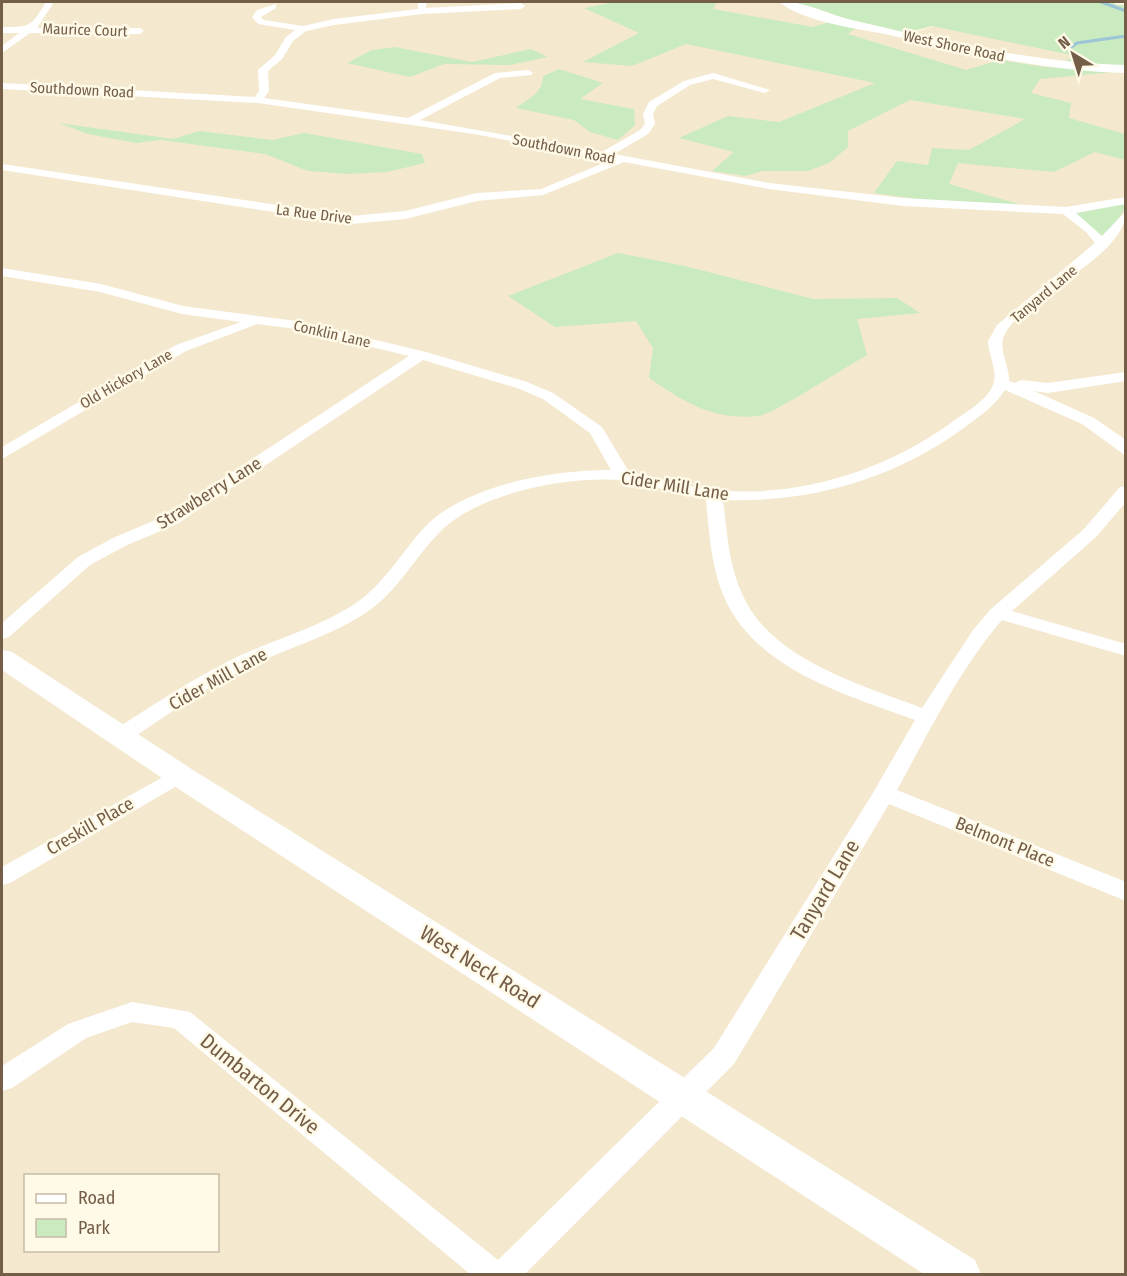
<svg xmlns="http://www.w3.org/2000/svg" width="1127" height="1276" font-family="'Fira Sans Condensed',sans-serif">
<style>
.residential{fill:#f4e9cf;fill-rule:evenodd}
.green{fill:#caeac0}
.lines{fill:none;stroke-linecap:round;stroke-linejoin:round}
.stream{stroke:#9cc5d8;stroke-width:3}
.street{fill:#fff;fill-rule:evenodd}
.secondary{fill:#fff;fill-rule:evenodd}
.labels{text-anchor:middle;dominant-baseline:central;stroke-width:5;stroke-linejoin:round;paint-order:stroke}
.far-street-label{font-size:15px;fill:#745e48;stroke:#fff9e7}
.street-label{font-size:18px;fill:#745e48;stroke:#fff9e7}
.near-street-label{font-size:21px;fill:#745e48;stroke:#fff9e7}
</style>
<rect width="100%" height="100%" fill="#fcf6e1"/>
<!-- residential -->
<path class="residential" d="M 2,2 L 786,2 L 798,7 L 905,36 L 934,26 L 1125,65 L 1125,1274 L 2,1274 ZM 26,1176 L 218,1176 L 218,1250 L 26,1250 Z"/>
<!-- green -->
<g class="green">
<polygon points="616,2 717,2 713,9 813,27 833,21 856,28 848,34 966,70 1000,60 1045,67 1125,71 1040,79 1031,93 1071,103 1069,118 1125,134 1125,160 1095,152 1054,172 958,163 949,184 1022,205 932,201 874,193 897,161 928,165 932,148 969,150 1025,119 910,100 848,131 848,147 829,163 808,171 763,171 745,176 712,171 734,152 679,138 728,116 779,122 875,83 686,44 632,66 583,62 639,33 584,8"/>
<polygon points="792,2 1112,2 1117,5 1125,5 1125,54 1123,55 1125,56 1125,66 1059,64 1076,56 932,26 906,33 814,11"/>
<polygon points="395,47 472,62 531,49 548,57 510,65 444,64 410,77 347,63 372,50"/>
<path d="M 559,69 L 603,83 L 580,99 L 634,109 L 635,125 L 618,140 L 590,132 L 574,120 L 516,108 C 528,99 544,92 543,76 Z"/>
<polygon points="59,123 173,139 199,131 272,140 304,133 422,154 425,163 387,172 347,174 308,171 265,154 161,140 136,143 88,134"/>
<polygon points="1125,202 1125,209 1104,239 1074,212"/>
<path d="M 618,253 L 685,266 L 813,299 L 897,298 L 920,313 L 857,319 L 867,355 C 849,365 772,415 759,416 C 714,421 684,402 649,378 L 653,348 L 636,321 L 555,327 L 508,296 Z"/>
</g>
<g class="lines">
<!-- stream -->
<g class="stream">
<polyline points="1101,2 1126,11"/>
<polyline points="1070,48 1077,43 1126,36"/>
</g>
<!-- street -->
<g class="street">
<path d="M 46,2 L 54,2 L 37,28 L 140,28 L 144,31 L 140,34 L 30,33 L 2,53 L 2,46 L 19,33 L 2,33 L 2,27 C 30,27 31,27 46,2 Z"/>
<path d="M 418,2 L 426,2 L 426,8 L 521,3 L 525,6 L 521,9 L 422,14 L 334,25 L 306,31 L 293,41 L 282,59 L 268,71 L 269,91 L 264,98 L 408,118 L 495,73 L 528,70 L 533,73 L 531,75 L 500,78 L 420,120 L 602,152 L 640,130 L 645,124 L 643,114 L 649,102 L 684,81 L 713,73 L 770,90 L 765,93 L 713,79 L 690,85 L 657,106 L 653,114 L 655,124 L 648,134 L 614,154 L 769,183 L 903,198 L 1066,207 L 1126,197 L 1126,204 L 1076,213 L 1102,236 L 1126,211 C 1126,259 1022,295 1004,336 C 998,350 1010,367 1009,381 L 1015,383 L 1021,380 L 1048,383 L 1126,372 L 1126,381 L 1048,393 L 1034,391 L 1094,418 L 1126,440 L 1126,456 L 1082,424 L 1005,390 C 994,407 977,418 961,430 C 891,480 809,503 723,500 C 727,533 729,568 744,598 C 773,660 863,686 922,708 L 973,630 L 991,609 L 1084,529 L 1120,487 L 1126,486 L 1126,502 L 1096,537 L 1012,611 L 1126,644 L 1126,656 L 1002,620 C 959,670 929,732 897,790 L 1126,882 L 1126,901 L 889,804 L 734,1064 L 525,1274 L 470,1274 L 174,1028 L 132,1022 L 86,1038 L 12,1088 L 2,1091 L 2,1066 L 68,1024 L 132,1002 L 190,1012 L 498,1260 L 714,1048 L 873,793 L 915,720 C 847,695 756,670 724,597 C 711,567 709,532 706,499 C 679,495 653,485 626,481 C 575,474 483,492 444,528 C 415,555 399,592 364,614 C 327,638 283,649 244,669 C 203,689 166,716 128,741 L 112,741 L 109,736 L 112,731 C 151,707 189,681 229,661 C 269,641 312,630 350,607 C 383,587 399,555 424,528 C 465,484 554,470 611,470 L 590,433 L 543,399 L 517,388 L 423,360 L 177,524 L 125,546 L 90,565 L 9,637 L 2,639 L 2,623 L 78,557 L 113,538 L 165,516 L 409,356 L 296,329 L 257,324 L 186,351 L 2,459 L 2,447 L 176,345 L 241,322 L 182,314 L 100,292 L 2,276 L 2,268 L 101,284 L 183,306 L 296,321 L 426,352 L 527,382 L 553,393 L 602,427 L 629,472 C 654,476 679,485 705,489 C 791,500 878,474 948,425 C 962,414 990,400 994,382 C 997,368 988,354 988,341 L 997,325 L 1095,243 L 1086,232 L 1063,214 L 903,206 L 769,189 L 624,162 L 543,195 L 477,201 L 405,219 L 351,224 L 2,170 L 2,164 L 351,216 L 405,211 L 477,193 L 541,189 L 611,160 L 474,134 L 258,103 L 2,89 L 2,83 L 255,97 L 259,91 L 258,70 L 275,55 L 286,37 L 295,30 L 258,24 L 252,17 L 257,10 L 276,4 L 276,8 L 261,17 L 264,20 L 303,26 L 334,19 L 418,9 Z"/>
<polygon points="179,768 187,770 190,775 187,780 10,883 2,885 2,867"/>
</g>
<!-- secondary -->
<g class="secondary">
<path d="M 780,2 C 801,0 833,16 855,21 C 945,41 1033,63 1126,65 L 1126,73 C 1043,71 965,52 885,34 C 858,29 800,21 780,2 Z"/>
<polygon points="2,650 12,652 190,768 975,1260 981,1274 924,1274 168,782 2,670"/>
</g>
</g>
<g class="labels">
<!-- far-street labels -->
<g class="far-street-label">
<text transform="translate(85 30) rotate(2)">Maurice Court</text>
<text transform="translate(954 46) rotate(12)">West Shore Road</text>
<text transform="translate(82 90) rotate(3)">Southdown Road</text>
<text transform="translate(564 149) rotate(11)">Southdown Road</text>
<text transform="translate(314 214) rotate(7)">La Rue Drive</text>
<text transform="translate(1044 294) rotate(-40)">Tanyard Lane</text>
<text transform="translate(332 334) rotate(13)">Conklin Lane</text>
<text transform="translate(126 379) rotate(-30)">Old Hickory Lane</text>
</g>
<!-- street labels -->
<g class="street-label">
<text transform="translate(675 486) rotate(9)">Cider Mill Lane</text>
<text transform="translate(209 493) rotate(-32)">Strawberry Lane</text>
<text transform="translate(218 679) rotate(-29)">Cider Mill Lane</text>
<text transform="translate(90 826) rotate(-30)">Creskill Place</text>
<text transform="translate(1005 842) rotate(22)">Belmont Place</text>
</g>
<!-- near-street labels -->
<g class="near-street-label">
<text transform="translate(825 890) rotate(-59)">Tanyard Lane</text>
<text transform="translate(480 967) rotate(32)">West Neck Road</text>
<text transform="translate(260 1084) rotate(39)">Dumbarton Drive</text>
</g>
</g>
<!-- border -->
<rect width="1127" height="1276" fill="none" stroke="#745e48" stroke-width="6"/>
<!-- legend -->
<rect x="24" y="1174" width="195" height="78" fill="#fff9e7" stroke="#c7bba7" stroke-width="1.5"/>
<rect x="36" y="1194" width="30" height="9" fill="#ffffff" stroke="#c7bba7" stroke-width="1.5"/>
<text x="78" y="1204" font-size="18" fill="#745e48">Road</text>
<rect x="36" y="1219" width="30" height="18" fill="#caeac0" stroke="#c7bba7" stroke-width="1.5"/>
<text x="78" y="1234" font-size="18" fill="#745e48">Park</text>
<!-- north arrow -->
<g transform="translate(1073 54) rotate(322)" stroke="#fff9e7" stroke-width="4.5" paint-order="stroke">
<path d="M0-4.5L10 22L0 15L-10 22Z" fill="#745e48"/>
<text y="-9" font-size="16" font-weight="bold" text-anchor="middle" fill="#745e48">N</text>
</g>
</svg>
